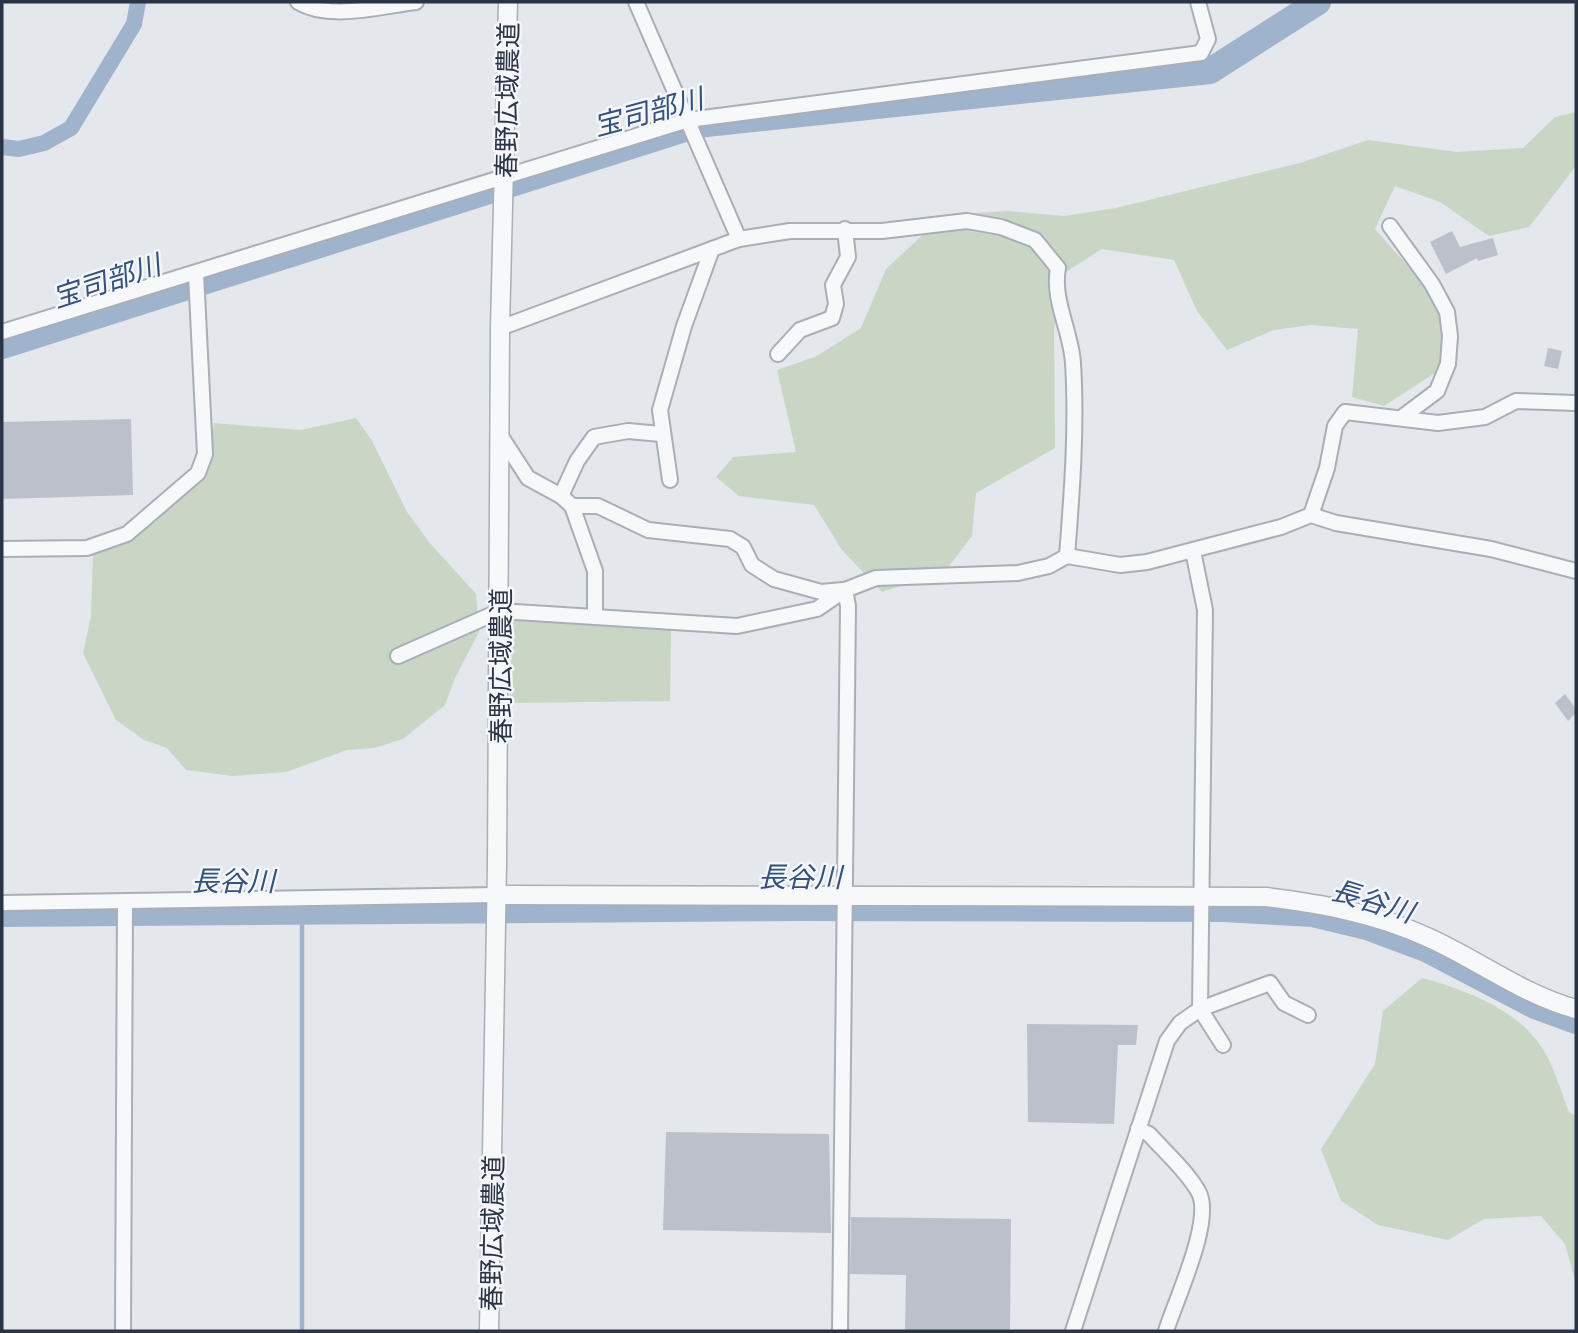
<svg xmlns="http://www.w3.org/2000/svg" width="1578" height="1333" font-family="Commissioner,'Noto Sans JP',sans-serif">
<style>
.green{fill:#c9d6c5}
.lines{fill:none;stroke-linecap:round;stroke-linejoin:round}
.stream{stroke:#9fb4cc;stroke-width:4.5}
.canal{stroke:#9fb4cc;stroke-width:16}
.river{stroke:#9fb4cc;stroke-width:26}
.building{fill:#bbc0ca}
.minor-casing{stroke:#a9aeb7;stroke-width:18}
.tertiary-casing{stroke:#a9aeb7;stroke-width:21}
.minor{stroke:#f7f8fa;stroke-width:14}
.tertiary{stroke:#f7f8fa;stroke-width:18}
.labels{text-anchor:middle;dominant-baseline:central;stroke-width:5;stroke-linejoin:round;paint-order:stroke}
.street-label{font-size:26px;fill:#2b3445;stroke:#f4f6f9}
.water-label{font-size:28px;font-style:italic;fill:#34527a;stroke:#f4f6f9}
</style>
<rect width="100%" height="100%" fill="#e4e7ec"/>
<!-- green -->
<g class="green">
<polygon points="1576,112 1576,166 1529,227 1489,236 1440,202 1395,186 1375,229 1415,274 1441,310 1441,369 1384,406 1352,397 1358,329 1311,325 1274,330 1227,350 1197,311 1174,260 1102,249 1061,275 1054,330 1055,448 976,493 972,536 945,571 882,592 842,550 814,505 739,496 716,477 733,457 796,452 777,370 817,356 861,328 886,269 944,215 1008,211 1064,216 1116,208 1300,163 1368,140 1457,152 1523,148 1555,117"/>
<polygon points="356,418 372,441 407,512 429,542 476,594 479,632 455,678 445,705 403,739 374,748 347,750 286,772 233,776 186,770 167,748 144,740 116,720 83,653 91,616 93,553 126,542 155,522 183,494 210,451 214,423 301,430"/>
<polygon points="512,619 671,630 670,701 509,703"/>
<path d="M 1422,978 C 1469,991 1523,1011 1547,1056 C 1556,1074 1562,1094 1569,1112 L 1576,1116 L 1576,1284 L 1565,1244 L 1541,1216 L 1484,1219 L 1448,1240 L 1378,1225 L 1341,1201 L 1321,1149 L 1375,1064 L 1383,1011 Z"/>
</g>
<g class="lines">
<!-- stream -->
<polyline class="stream" points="302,1331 302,913"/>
<!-- canal -->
<polyline class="canal" points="2,147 19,149 44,143 71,128 134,24 138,2"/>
<!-- river -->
<g class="river">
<polyline points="2,346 697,125 1210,71 1318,2"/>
<polyline points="2,914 800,908 1223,909 1313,914 1367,927 1426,949 1535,1006 1576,1021"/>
</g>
</g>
<!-- building -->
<g class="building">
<polygon points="1452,231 1460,247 1493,238 1498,255 1478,261 1477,258 1446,274 1430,242"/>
<polygon points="1548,348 1562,351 1558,369 1544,366"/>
<polygon points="131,419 133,495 2,499 2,422"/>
<polygon points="1565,694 1576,709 1576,713 1568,721 1555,703"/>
<polygon points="1027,1024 1138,1025 1136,1045 1118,1045 1114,1124 1028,1122"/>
<polygon points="666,1132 829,1134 831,1233 663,1230"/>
<polygon points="851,1217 1011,1219 1010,1331 905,1331 906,1275 850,1274"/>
</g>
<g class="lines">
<!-- minor casing -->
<g class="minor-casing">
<g id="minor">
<path d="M 298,2 C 330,21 380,6 416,2"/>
<polyline points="636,2 739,239"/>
<polyline points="1390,226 1432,284 1447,312 1450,336 1448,364 1437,391 1401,418"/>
<path d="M 500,328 L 739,239 L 790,231 L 882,231 L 967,221 L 1001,227 L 1035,240 L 1058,268 C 1052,300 1071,331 1073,363 C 1077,427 1072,492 1067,556"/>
<polyline points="2,332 688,120 1201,53 1208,39 1198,2"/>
<polyline points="778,354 800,330 832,318 836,304 833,285 848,257 845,229"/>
<polyline points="500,435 528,478 561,496 572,506 595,571 595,617"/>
<polyline points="670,480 660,410 684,326 712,249"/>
<polyline points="561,496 577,461 594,437 628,431 661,434"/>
<polyline points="572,506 598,506 648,530 730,539 743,547 752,565 774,579 821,592 843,590"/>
<polyline points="1311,515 1327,468 1335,426 1345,412 1438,423 1485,417 1516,401 1576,403"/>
<polyline points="2,549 87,548 127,534 198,473 205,454 196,274"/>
<polyline points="398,656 500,611 737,626 817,609 845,590 876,578 1018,573 1049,566 1067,556 1120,565 1147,562 1281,527 1311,515 1336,523 1491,549 1576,571"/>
<polyline points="2,903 497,895"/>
<polyline points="1223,1045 1200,1009 1270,983 1284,1003 1308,1015"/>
<path d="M 1138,1129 L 1149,1134 C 1165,1152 1186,1170 1198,1191 C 1215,1218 1175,1301 1166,1331"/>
<polyline points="123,1331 125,902"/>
<polyline points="840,1331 848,606 845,590"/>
<polyline points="1073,1331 1167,1041 1180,1023 1200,1009 1205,610 1193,551"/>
</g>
</g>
<!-- tertiary casing -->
<g class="tertiary-casing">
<g id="tertiary">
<path d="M 497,895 L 1266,897 C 1322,904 1374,913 1427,937 C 1477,959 1523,995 1576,1009"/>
<polyline points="489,1331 497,864 500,328 508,2"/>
</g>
</g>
<!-- minor -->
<use href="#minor" class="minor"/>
<!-- tertiary -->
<use href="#tertiary" class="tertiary"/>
</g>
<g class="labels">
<!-- street labels -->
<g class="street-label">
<text transform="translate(506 100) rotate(-89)">春野広域農道</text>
<text transform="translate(499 666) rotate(-90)">春野広域農道</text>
<text transform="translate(491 1233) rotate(-89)">春野広域農道</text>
</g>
<!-- water labels -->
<g class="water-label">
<text transform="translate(648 111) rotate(-15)">宝司部川</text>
<text transform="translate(106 280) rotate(-18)">宝司部川</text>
<text x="800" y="876">長谷川</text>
<text x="233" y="880">長谷川</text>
<text transform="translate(1373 900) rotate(17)">長谷川</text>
</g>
</g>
<!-- border -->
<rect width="1578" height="1333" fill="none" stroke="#2b3445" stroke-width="7"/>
</svg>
